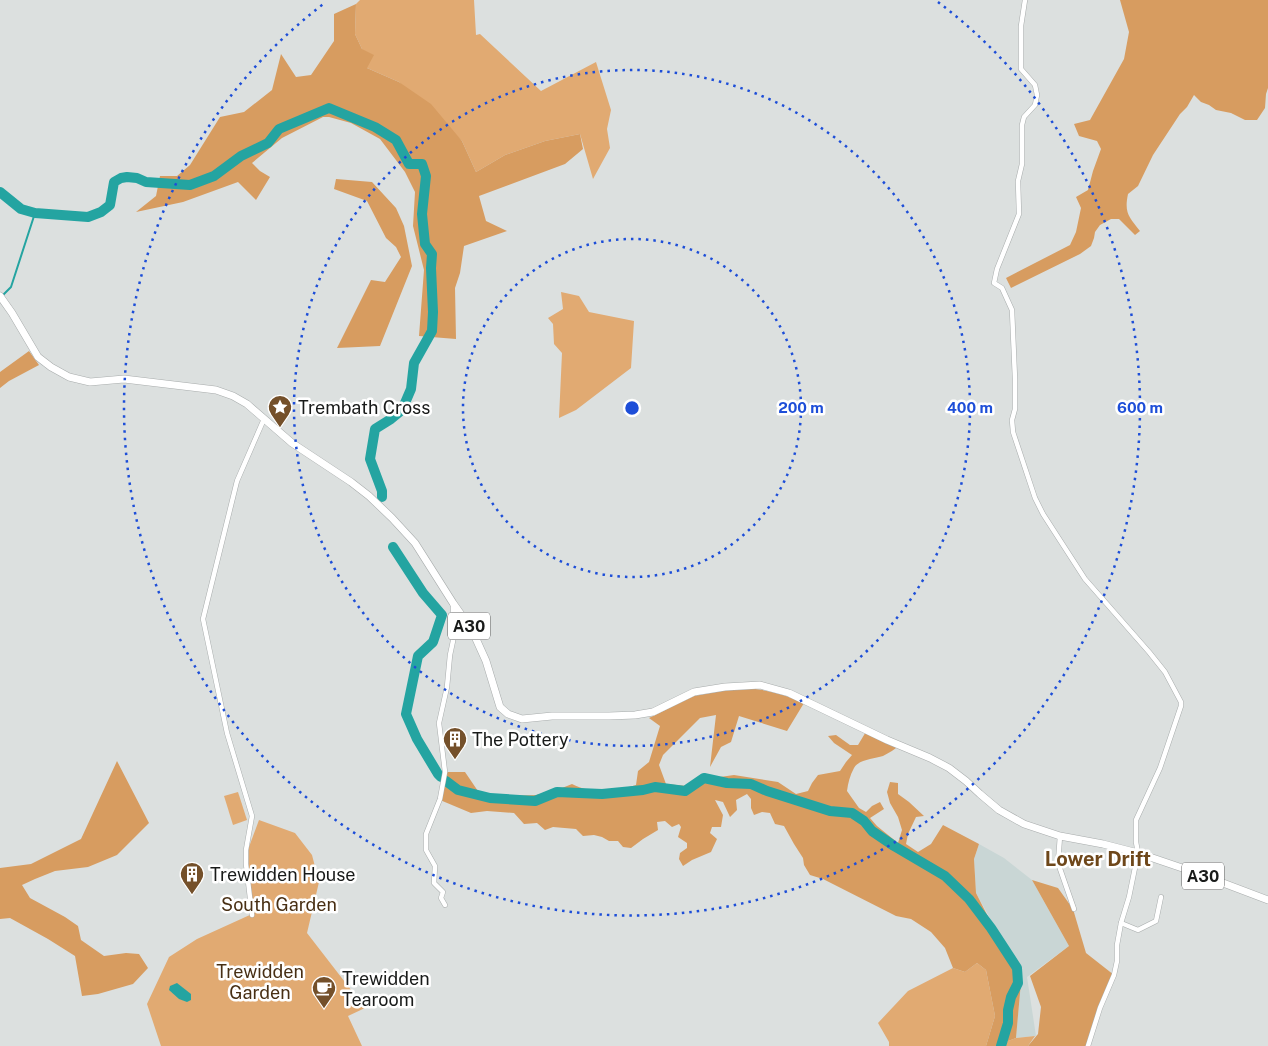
<svg xmlns="http://www.w3.org/2000/svg" width="1268" height="1046" font-family="'Public Sans',sans-serif">
<style>
.built{fill:#c9d6d5}
.green{fill:#e1aa72}
.forest{fill:#d79c60}
.water{fill:#24a4a1}
.lines{fill:none;stroke-linecap:round;stroke-linejoin:round}
.stream{stroke:#24a4a1;stroke-width:2}
.river{stroke:#24a4a1;stroke-width:10}
.street-casing{stroke:#a8acac;stroke-width:5.5}
.primary-casing{stroke:#a8acac;stroke-width:8}
.street{stroke:#fff;stroke-width:4.5}
.primary{stroke:#fff;stroke-width:7}
.ring{fill:none;stroke:#1d4ed8;stroke-width:2.5;stroke-dasharray:2.5 5}
.labels{text-anchor:middle;dominant-baseline:central;stroke-width:5;stroke-linejoin:round;paint-order:stroke}
.shield{fill:#fff;stroke:#5e5f5f;stroke-width:1}
.shield-label{font-size:16px;font-weight:bold;fill:#191b1a}
.poi-label{font-size:18px;fill:#191b1a;stroke:#fff;text-anchor:start}
.park-label{font-size:18px;fill:#482f14;stroke:#fff}
.quarter-label{font-size:20px;font-weight:bold;fill:#6e471a;stroke:#fff}
.centre{fill:#1d4ed8;stroke:#fff;stroke-width:2.5}
.ring-label{font-size:15px;text-anchor:middle;font-weight:bold;fill:#1d4ed8;stroke:#fff;stroke-width:5;stroke-linejoin:round;paint-order:stroke}
</style>
<rect width="100%" height="100%" fill="#dce0df"/>
<!-- built -->
<polygon class="built" points="979,844 1004,858 1032,880 1069,946 1027,977 1036,1036 1016,1038 1021,982 1017,967 976,893 974,859"/>
<!-- green -->
<g class="green">
<polygon points="360,0 474,0 476,35 480,34 541,91 596,62 611,110 607,129 610,148 593,179 580,134 545,141 505,155 476,172 462,141 399,82 367,68 362,49 355,34 356,4"/>
<polygon points="561,292 579,296 589,312 634,321 631,368 576,410 559,418 562,353 554,344 553,324 548,318 563,309"/>
<polygon points="238,792 247,820 233,825 224,796"/>
<polygon points="259,820 295,833 312,855 319,882 307,933 365,1008 348,1016 362,1046 161,1046 147,1004 169,957 197,939 252,914 246,855"/>
<polygon points="977,963 986,970 995,1016 986,1046 889,1046 889,1042 878,1023 908,991 953,968 965,972"/>
<polygon points="1035,1036 1028,1046 1001,1046 1003,1043 1016,1038"/>
</g>
<!-- forest -->
<g class="forest">
<path d="M 1120,0 L 1268,0 L 1268,88 L 1266,94 L 1265,108 L 1257,120 L 1245,120 L 1231,113 L 1216,110 L 1209,105 L 1201,102 L 1194,95 L 1187,107 L 1180,114 L 1153,155 L 1138,186 L 1128,194 C 1124,213 1129,217 1140,231 L 1135,235 L 1119,219 L 1111,219 L 1100,225 L 1095,232 L 1094,238 L 1091,246 L 1080,254 L 1011,288 L 1006,278 L 1070,245 L 1076,232 L 1081,208 L 1076,197 L 1088,190 L 1093,171 L 1101,149 L 1097,141 L 1079,136 L 1074,124 L 1090,120 L 1124,59 L 1129,32 Z"/>
<polygon points="356,4 355,34 362,49 374,55 367,68 399,82 431,104 462,141 476,172 505,155 545,141 580,134 583,149 565,164 479,196 486,221 507,231 464,246 460,273 455,288 456,339 419,336 424,270 413,226 415,192 405,172 380,139 351,123 329,117 323,117 282,138 252,163 260,171 270,177 256,200 238,182 183,202 136,212 156,196 160,176 177,176 190,165 220,117 244,112 272,90 281,54 296,77 311,75 334,41 334,14"/>
<polygon points="336,179 372,182 396,208 404,226 412,266 380,346 337,348 371,280 385,282 401,257 396,247 386,238 367,201 334,189"/>
<polygon points="29,351 39,365 9,381 0,388 0,372"/>
<path d="M 743,688 C 765,689 784,694 804,703 L 787,731 L 739,716 L 731,742 L 721,747 L 710,767 L 716,715 L 700,718 L 663,755 L 659,765 L 666,784 L 687,786 L 704,777 L 720,777 L 734,775 L 778,782 L 796,794 L 808,791 L 812,783 L 818,775 L 840,771 L 846,762 L 852,755 L 834,743 L 828,736 L 836,735 L 850,745 L 858,745 L 867,730 L 900,745 C 895,749 889,753 883,756 C 874,759 859,759 854,768 C 850,775 848,783 847,791 L 859,808 L 866,812 L 872,806 L 880,802 L 884,809 L 870,818 L 877,826 L 898,843 L 902,830 L 898,817 L 890,803 L 887,792 L 890,782 L 898,783 L 898,794 L 909,802 L 924,816 L 916,817 L 908,834 L 906,844 L 918,852 L 931,844 L 943,825 L 979,844 L 974,859 L 976,893 L 1021,982 L 1016,1038 L 1003,1043 L 1002,1046 L 986,1046 L 995,1016 L 986,970 L 977,963 L 965,972 L 953,968 L 945,948 L 931,932 L 911,919 L 896,916 L 823,879 L 810,875 L 804,865 L 803,858 L 794,844 L 784,826 L 775,824 L 770,813 L 762,812 L 754,815 L 751,808 L 751,799 L 747,794 L 736,800 L 737,810 L 730,817 L 723,802 L 715,800 L 723,815 L 721,827 L 712,827 L 710,833 L 717,839 L 711,852 L 692,860 L 683,866 L 679,859 L 680,853 L 687,848 L 687,843 L 678,837 L 681,827 L 679,824 L 672,827 L 665,821 L 657,822 L 658,830 L 643,839 L 631,848 L 623,847 L 618,841 L 609,841 L 602,837 L 594,835 L 583,836 L 576,829 L 553,827 L 545,830 L 537,823 L 524,824 L 514,813 L 487,811 L 471,813 L 440,800 L 445,772 L 465,772 L 482,797 L 536,795 L 557,790 L 572,784 C 593,795 614,792 636,785 L 638,771 L 649,762 L 660,726 L 649,718 L 694,696 L 727,690 Z"/>
<polygon points="117,761 149,823 117,855 88,867 55,871 35,879 22,885 30,898 65,917 78,926 81,940 104,956 126,953 139,954 148,968 133,984 98,994 82,996 75,956 48,939 10,918 0,919 0,868 31,864 81,839"/>
<polygon points="1032,880 1058,888 1073,909 1086,953 1114,975 1088,1046 1028,1046 1038,1034 1041,1007 1030,976 1069,946"/>
</g>
<!-- water -->
<polygon class="water" points="177,983 191,994 191,1000 187,1002 179,999 169,990 170,986"/>
<g class="lines">
<!-- stream -->
<polyline class="stream" points="2,296 11,287 35,213"/>
<!-- river -->
<g class="river">
<polyline points="0,192 21,209 35,213 88,217 101,212 110,205 114,182 121,178 127,177 137,178 146,182 190,185 214,176 241,156 268,143 279,129 329,108 375,127 396,140 409,164 422,164 426,176 422,214 425,244 432,254 431,268 433,312 432,331 414,363 411,389 402,410 391,419 375,429 370,459 382,491 382,497"/>
<polyline points="393,547 423,593 442,615 433,642 418,656 406,714 417,739 438,774 441,777"/>
<polyline points="446,781 458,790 490,798 535,801 557,792 602,794 643,790 655,787 685,791 704,778 727,783 751,784 767,791 830,811 852,813 864,821 872,831 894,846 945,876 969,899 991,928 1017,968 1018,983 1011,997 1008,1010 1008,1023 1001,1046"/>
</g>
<!-- street casing -->
<g class="street-casing">
<g id="street">
<polyline points="1025,0 1021,26 1021,69 1035,85 1037,95 1035,105 1024,117 1022,125 1022,164 1018,181 1019,214 997,269 994,283 1002,288 1012,310 1015,379 1015,409 1012,420 1013,432 1035,498 1043,514 1085,579 1149,652 1165,672 1181,702 1181,706 1160,768 1136,820 1136,842 1138,853 1129,897 1121,923 1117,945 1117,961 1114,975 1100,1008 1088,1046"/>
<polyline points="1060,836 1058,863 1074,909"/>
<polyline points="445,905 441,898 443,892 434,883 435,866 426,850 426,834 440,799 445,772 439,723 447,687 450,655 453,641 453,605"/>
<polyline points="252,915 246,864 246,850 252,816 227,733 203,619 237,481 264,419"/>
<polyline points="1121,923 1138,930 1156,921 1161,897"/>
</g>
</g>
<!-- primary casing -->
<g class="primary-casing">
<polyline id="primary" points="0,296 12,313 38,357 51,367 69,377 90,382 124,379 216,390 233,396 247,404 292,443 351,482 369,496 392,518 415,543 453,603 472,630 486,661 500,707 508,714 522,719 552,716 609,716 635,715 653,712 694,692 725,687 760,685 789,693 887,740 930,758 949,768 966,781 980,794 999,810 1024,824 1060,836 1103,844 1138,853 1194,872 1268,900"/>
</g>
<!-- street -->
<use href="#street" class="street"/>
<!-- primary -->
<use href="#primary" class="primary"/>
</g>
<!-- distance rings -->
<g class="ring">
<circle cx="632" cy="408" r="169"/>
<circle cx="632" cy="408" r="338"/>
<path d="M938 2A508 508 0 1 1 326 2"/>
</g>
<!-- icons -->
<defs>
<g id="sight-pin" transform="scale(1.25)"><path d="M0 17L-7.5 6A9.5 9.5 0 1 1 7.5 6Z" fill="#74502a" stroke="#fff"/><path d="M0-6L1.8-2.2L6-1.7L2.9 1.2L3.7 5.4L0 3.3L-3.7 5.4L-2.9 1.2L-6-1.7L-1.8-2.2Z" fill="#fff"/></g>
<g id="building-pin" transform="scale(1.25)"><path d="M0 17L-7.5 6A9.5 9.5 0 1 1 7.5 6Z" fill="#74502a" stroke="#fff"/><path d="M-4-6H4V6H1V3H-1V6H-4ZM-2.5-4.3h1.7v1.8h-1.7ZM.8-4.3h1.7v1.8H.8ZM-2.5-1h1.7V.8h-1.7ZM.8-1h1.7V.8H.8Z" fill="#fff"/></g>
<g id="cafe-pin" transform="scale(1.25)"><path d="M0 17L-7.5 6A9.5 9.5 0 1 1 7.5 6Z" fill="#74502a" stroke="#fff"/><path d="M-5.5-4.5H6V0H3Q3 3.5 0 3.5H-2.5Q-5.5 3.5-5.5 0ZM3-3.2v2h1.7v-2ZM-6 4.5H4V6H-6Z" fill="#fff"/></g>
</defs>
<g fill-rule="evenodd">
<use href="#sight-pin" x="280" y="407"/>
<use href="#building-pin" x="455" y="739"/>
<use href="#building-pin" x="192" y="874"/>
<use href="#cafe-pin" x="324" y="988"/>
</g>
<g class="labels">
<!-- shield labels -->
<g class="shield">
<rect x="448" y="612.5" width="42" height="27" rx="4"/>
<rect x="1182" y="862.5" width="42" height="27" rx="4"/>
</g>
<g class="shield-label">
<text x="469" y="626">A30</text>
<text x="1203" y="876">A30</text>
</g>
<!-- poi labels -->
<g class="poi-label">
<text x="298" y="407">Trembath Cross</text>
<text x="472" y="739">The Pottery</text>
<text x="210" y="874">Trewidden House</text>
<text x="342" y="978">Trewidden<tspan x="342" dy="21">Tearoom</tspan></text>
</g>
<!-- park labels -->
<g class="park-label">
<text x="279" y="904">South Garden</text>
<text x="260" y="971">Trewidden<tspan x="260" dy="21">Garden</tspan></text>
</g>
<!-- quarter labels -->
<g class="quarter-label">
<text x="1098" y="859">Lower Drift</text>
</g>
</g>
<circle cx="632" cy="408" r="8" class="centre"/>
<g class="ring-label">
<text x="801" y="413">200 m</text>
<text x="970" y="413">400 m</text>
<text x="1140" y="413">600 m</text>
</g>
</svg>
